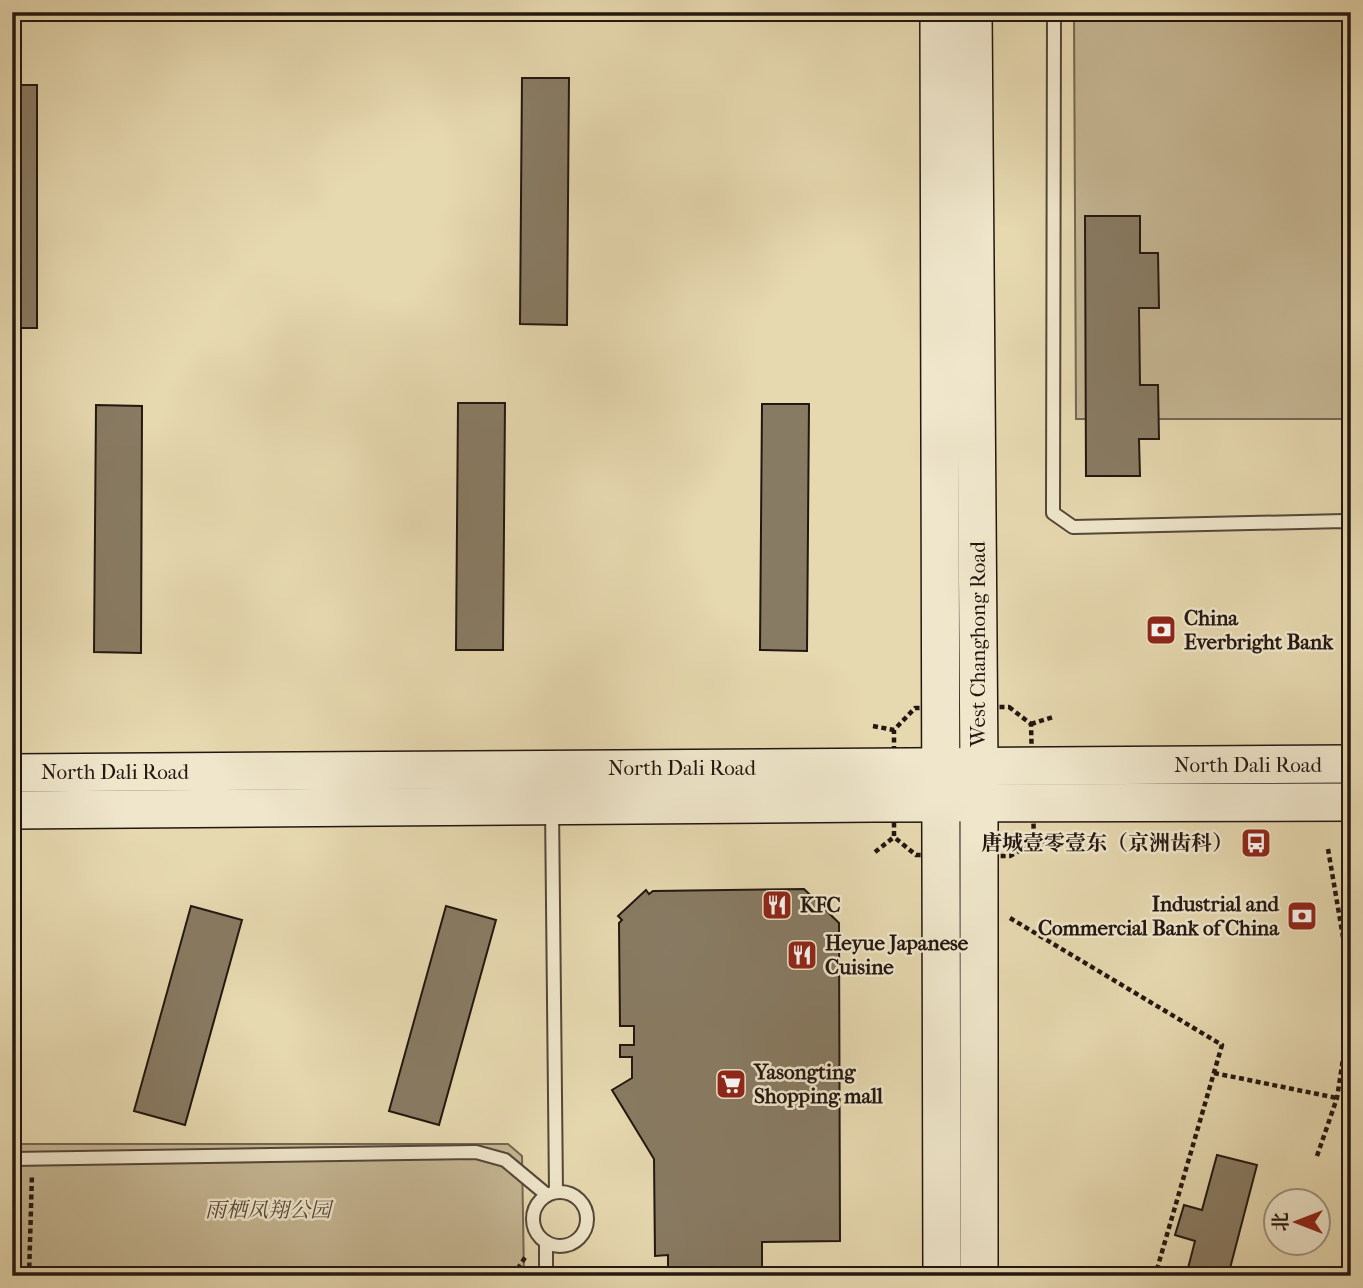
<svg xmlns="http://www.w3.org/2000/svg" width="1363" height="1288" font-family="'IM FELL French Canon','Noto Serif SC',serif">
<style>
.green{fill:#c5b794;stroke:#746752;stroke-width:2}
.building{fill:#887b63;stroke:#231711;stroke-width:2}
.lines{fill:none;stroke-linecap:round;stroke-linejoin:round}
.service-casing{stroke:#544738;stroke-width:16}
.secondary-casing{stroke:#231711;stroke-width:40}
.path{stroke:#231711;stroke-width:4.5;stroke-dasharray:5 3.5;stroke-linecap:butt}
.service{stroke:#efe6cb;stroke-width:12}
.secondary{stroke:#efe6cb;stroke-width:37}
.labels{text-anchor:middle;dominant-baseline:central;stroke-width:5;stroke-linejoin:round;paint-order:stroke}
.poi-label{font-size:21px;font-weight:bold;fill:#231711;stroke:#efe6cb;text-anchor:start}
.street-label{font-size:21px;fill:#231711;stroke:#efe6cb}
.park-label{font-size:21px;font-style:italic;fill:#544738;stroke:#efe6cb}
</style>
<rect width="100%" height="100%" fill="#e6d8af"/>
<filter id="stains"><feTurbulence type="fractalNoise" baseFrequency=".00286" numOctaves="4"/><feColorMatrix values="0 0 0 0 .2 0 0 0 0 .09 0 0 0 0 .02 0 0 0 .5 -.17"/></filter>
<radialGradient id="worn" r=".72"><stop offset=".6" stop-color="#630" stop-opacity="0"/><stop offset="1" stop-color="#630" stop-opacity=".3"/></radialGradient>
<!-- green -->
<g class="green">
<polygon points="1074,12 1351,12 1351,419 1076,419"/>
<polygon points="12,1144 508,1144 522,1156 524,1276 12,1276"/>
</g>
<!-- building -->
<g class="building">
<polygon points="522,78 569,78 567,325 520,324"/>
<rect x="12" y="85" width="25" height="243"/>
<polygon points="1085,216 1140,216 1140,253 1158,253 1159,308 1139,308 1140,385 1158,385 1159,439 1139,439 1140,476 1086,476"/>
<polygon points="458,403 505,403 503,650 456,650"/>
<polygon points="762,404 809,404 807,651 760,650"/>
<polygon points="96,405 142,406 141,653 94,652"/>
<polygon points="804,889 839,923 840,1241 762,1242 762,1271 668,1270 668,1255 655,1256 654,1159 612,1090 632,1078 632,1057 620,1057 620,1045 634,1045 634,1026 620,1026 619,923 622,920 618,916 646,890 649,894 653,891"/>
<polygon points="191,906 242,920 185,1125 134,1111"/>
<polygon points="446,906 496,920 439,1125 389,1111"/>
<polygon points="1217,1155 1257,1165 1228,1276 1186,1276 1195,1241 1175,1235 1184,1205 1202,1210"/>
<polygon points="844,1270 844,1276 624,1276 624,1271"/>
</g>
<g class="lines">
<!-- service casing -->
<g class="service-casing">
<g id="service">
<polyline points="1054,12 1053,513 1073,527 1344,521 1351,524"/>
<polyline points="552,807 556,1192"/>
<polyline points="12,1159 476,1152 505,1160 547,1195"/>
<circle cx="560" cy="1219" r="27"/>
<polyline points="546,1242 546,1276"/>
</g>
</g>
<!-- secondary casing -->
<g class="secondary-casing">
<g id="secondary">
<polyline points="939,12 942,1276"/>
<polyline points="973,12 979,767 979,1276"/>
<polyline points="12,773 1351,764"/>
<polyline points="12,810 874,803 1351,802"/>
</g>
</g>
<!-- path -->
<g class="path">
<polygon points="1009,707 1031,724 1034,843 1010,856 916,855 894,837 894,730 915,708"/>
<polyline points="1031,724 1053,717"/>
<polyline points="873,726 894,730"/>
<polyline points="1034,843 1055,847"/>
<polyline points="1328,849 1351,984"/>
<polyline points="875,852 894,837"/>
<polyline points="1010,918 1222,1045 1155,1276"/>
<polyline points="1214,1073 1337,1098"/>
<polyline points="1317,1156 1337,1098 1351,1007"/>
<polyline points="29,1276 32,1174"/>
<polyline points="513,1276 526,1256"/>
</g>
<!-- service -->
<use href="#service" class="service"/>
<!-- secondary -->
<use href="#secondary" class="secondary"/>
</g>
<!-- icons -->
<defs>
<g id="bank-square" transform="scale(1.575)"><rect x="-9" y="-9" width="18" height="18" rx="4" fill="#8f2418" stroke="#efe6cb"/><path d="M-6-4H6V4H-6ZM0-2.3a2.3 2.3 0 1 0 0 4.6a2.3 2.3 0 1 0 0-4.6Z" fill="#fff"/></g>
<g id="bus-square" transform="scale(1.575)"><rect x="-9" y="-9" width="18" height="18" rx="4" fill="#8f2418" stroke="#efe6cb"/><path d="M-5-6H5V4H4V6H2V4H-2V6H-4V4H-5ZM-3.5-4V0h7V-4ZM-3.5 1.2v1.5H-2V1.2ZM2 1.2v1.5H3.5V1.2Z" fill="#fff"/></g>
<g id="restaurant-square" transform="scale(1.575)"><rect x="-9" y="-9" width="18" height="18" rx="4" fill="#8f2418" stroke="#efe6cb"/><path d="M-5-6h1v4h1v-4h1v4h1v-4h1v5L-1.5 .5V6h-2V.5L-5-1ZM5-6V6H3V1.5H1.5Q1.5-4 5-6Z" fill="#fff"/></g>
<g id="supermarket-square" transform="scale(1.575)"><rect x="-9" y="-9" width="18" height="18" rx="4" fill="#8f2418" stroke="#efe6cb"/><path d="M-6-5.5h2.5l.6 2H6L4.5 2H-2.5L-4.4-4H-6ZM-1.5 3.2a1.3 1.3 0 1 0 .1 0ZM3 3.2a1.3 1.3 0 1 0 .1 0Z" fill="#fff"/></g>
</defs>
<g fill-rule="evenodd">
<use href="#bank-square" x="1161" y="630"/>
<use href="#bus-square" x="1256" y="843"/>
<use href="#restaurant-square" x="777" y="905"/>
<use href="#bank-square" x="1302" y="916"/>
<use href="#restaurant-square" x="802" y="955"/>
<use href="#supermarket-square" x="731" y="1084"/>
</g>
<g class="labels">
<!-- poi labels -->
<g class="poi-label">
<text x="1184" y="618">China<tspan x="1184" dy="24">Everbright Bank</tspan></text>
<text x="1233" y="843" text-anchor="end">唐城壹零壹东（京洲齿科）</text>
<text x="1279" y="904" text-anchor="end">Industrial and<tspan x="1279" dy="24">Commercial Bank of China</tspan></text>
<text x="800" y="905">KFC</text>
<text x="825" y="943">Heyue Japanese<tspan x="825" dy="24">Cuisine</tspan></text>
<text x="754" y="1072">Yasongting<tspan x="754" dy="24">Shopping mall</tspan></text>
</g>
<!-- street labels -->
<g class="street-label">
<text transform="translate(978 644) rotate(-90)">West Changhong Road</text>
<text x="1248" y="765">North Dali Road</text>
<text x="682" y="768">North Dali Road</text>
<text x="115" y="772">North Dali Road</text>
</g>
<!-- park labels -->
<g class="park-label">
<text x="268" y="1210">雨栖凤翔公园</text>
</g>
</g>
<!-- margin -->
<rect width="1363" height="1288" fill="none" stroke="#e6d8af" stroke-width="42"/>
<rect x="14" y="14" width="1335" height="1260" fill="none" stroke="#231711" stroke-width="3.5"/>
<rect x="21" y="21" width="1321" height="1246" fill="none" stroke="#231711" stroke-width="2"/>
<!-- north arrow -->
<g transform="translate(1297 1222) rotate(270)"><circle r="33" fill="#efe6cb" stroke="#9d9381" stroke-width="2"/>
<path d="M0-5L12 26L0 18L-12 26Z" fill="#8f2418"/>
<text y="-10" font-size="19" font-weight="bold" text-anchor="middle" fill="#231711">北</text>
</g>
<rect width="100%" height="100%" filter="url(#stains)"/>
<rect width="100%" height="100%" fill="url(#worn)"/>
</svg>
